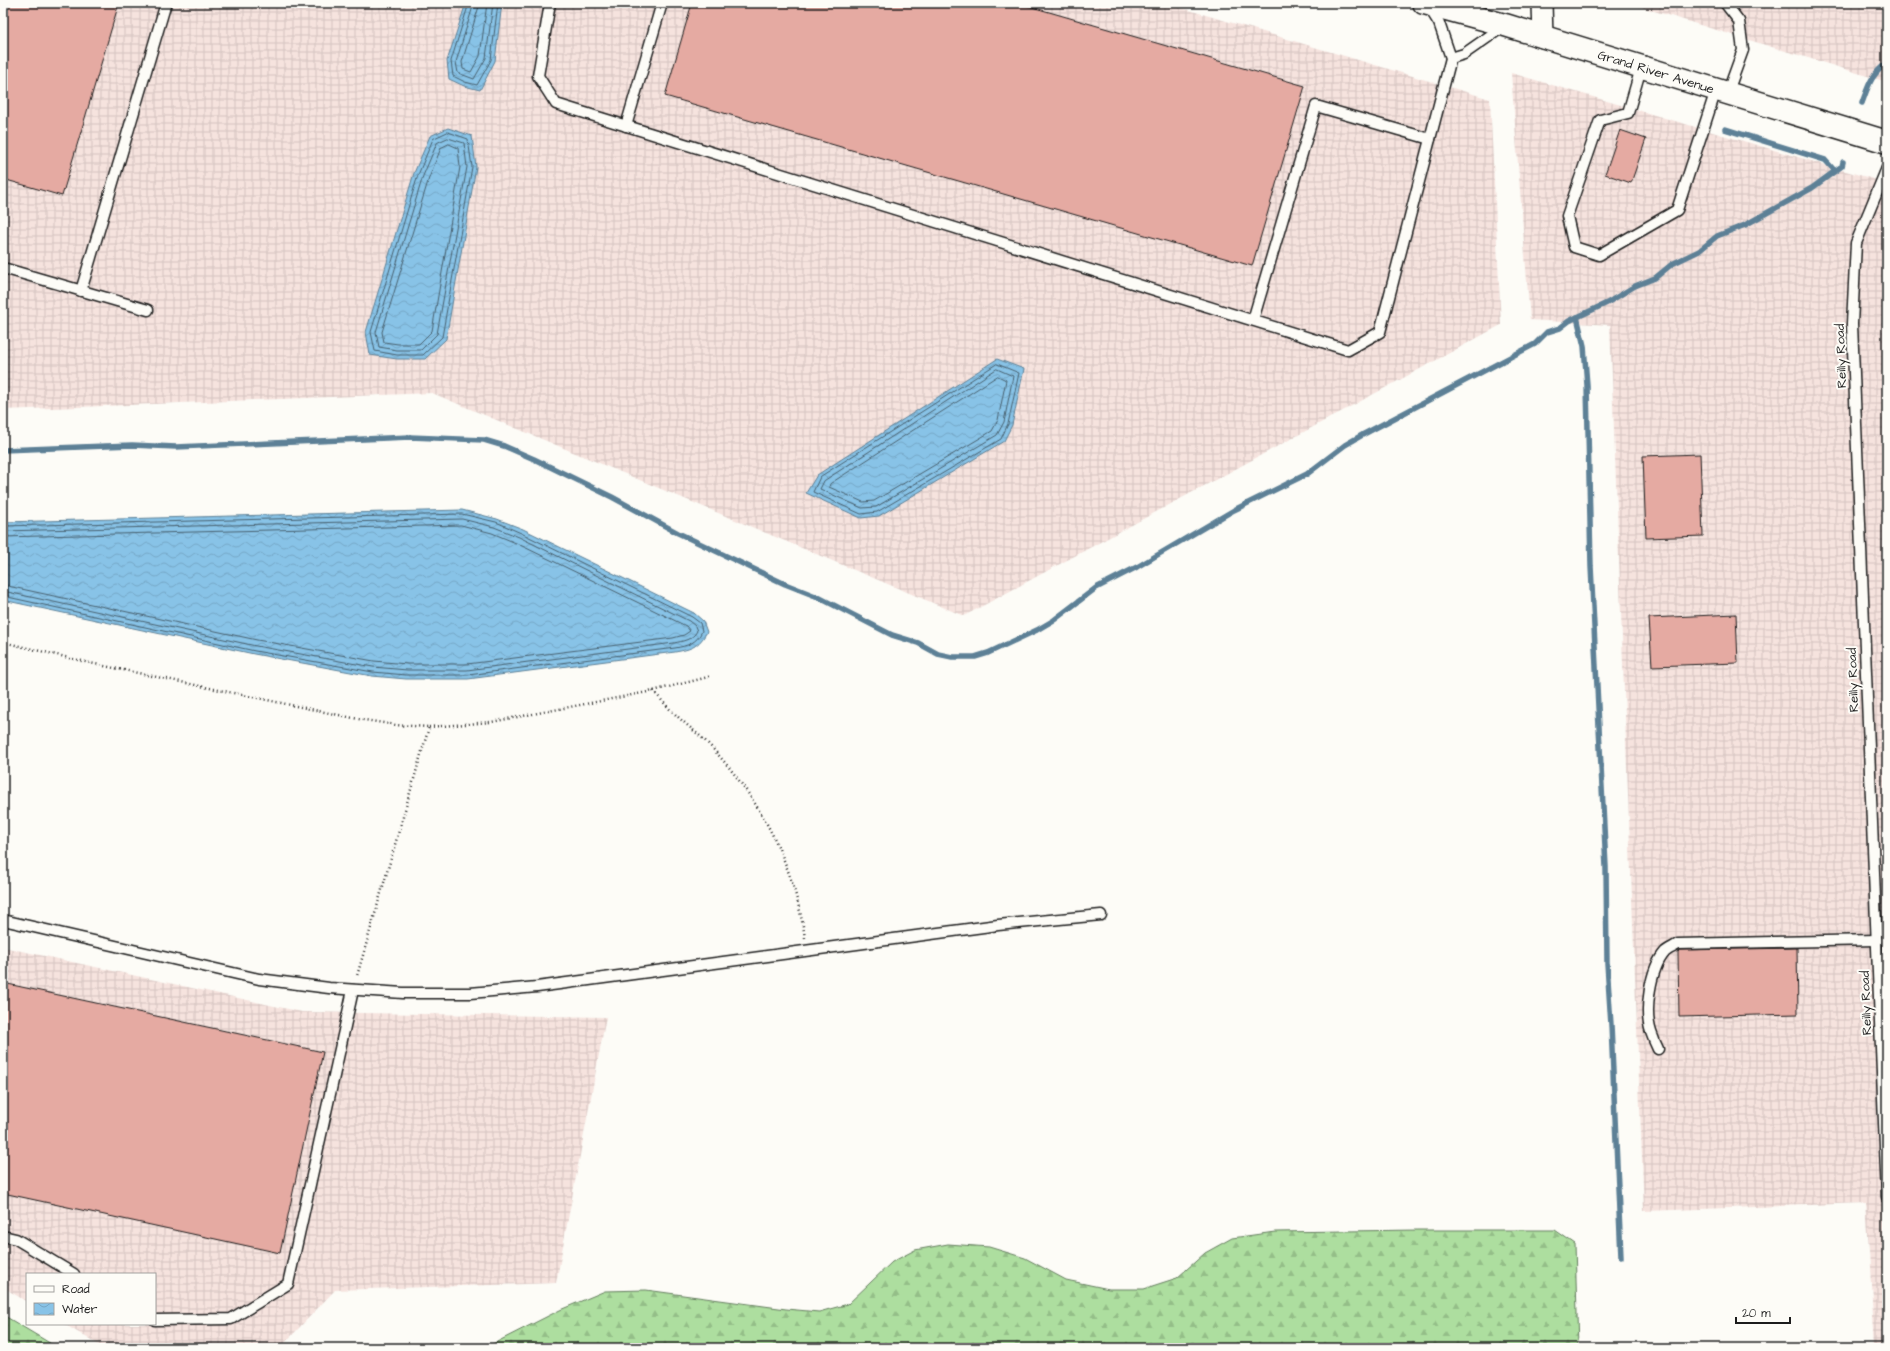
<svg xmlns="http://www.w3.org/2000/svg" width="1890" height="1351" font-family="'Architects Daughter',sans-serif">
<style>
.industrial{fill:url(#industrial-grid)}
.forest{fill:url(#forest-firs);stroke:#647d5e}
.water{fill:url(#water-waves);stroke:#5d8096}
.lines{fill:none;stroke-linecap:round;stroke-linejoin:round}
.shore{stroke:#475f6d;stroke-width:1}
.stream{stroke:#5d8096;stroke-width:5.5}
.building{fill:#e5aaa2;stroke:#1c1c1c}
.lane-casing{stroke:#1c1c1c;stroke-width:13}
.street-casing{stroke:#1c1c1c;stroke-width:22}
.secondary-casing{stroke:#1c1c1c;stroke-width:25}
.path{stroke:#1c1c1c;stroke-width:2.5;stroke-dasharray:1 3;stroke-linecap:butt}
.lane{stroke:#fdfcf7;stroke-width:10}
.street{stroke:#fdfcf7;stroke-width:19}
.secondary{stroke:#fdfcf7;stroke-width:22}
.labels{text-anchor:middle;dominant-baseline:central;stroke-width:4;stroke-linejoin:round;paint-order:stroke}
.street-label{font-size:13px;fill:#1c1c1c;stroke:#fdfcf7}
</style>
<defs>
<pattern id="industrial-grid" width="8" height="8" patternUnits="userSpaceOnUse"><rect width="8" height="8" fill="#f6e3de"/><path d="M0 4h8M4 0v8" fill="none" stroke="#d2c2be"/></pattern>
<pattern id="forest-firs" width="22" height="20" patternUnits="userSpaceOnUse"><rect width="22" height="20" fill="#adde9f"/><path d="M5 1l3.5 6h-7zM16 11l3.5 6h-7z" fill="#94be88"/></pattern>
<pattern id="water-waves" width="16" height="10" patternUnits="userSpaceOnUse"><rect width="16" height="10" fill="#88c3e7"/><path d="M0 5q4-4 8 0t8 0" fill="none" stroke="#75a7c6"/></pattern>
</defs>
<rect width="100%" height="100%" fill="#fdfcf7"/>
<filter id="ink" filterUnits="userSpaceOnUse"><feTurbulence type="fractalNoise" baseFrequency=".025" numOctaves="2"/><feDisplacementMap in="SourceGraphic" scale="8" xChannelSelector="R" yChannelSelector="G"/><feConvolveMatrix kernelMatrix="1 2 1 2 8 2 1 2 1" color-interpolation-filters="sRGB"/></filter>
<g filter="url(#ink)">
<!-- industrial -->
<g class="industrial">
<polygon points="3,3 1165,3 1490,99 1501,325 964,616 432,393 3,410"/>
<polygon points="1628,3 1887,3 1887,82"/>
<polygon points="1511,73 1887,183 1887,1348 1875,1348 1866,1203 1644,1211 1610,325 1530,320"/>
<polygon points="3,947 302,1012 606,1017 556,1283 335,1290 280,1348 104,1348 64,1324 155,1324 155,1274 27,1274 27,1302 3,1287"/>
</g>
<!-- forest -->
<g class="forest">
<polygon points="1418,1230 1555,1230 1575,1244 1578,1348 485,1348 560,1310 605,1291 646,1290 786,1309 819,1312 848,1304 892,1262 915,1250 948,1244 989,1247 1025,1258 1066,1280 1109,1289 1143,1289 1177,1278 1205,1253 1232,1238 1275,1232"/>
<polygon points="3,1315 58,1348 3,1348"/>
</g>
<!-- water -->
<g class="water">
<polygon points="466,3 502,3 495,61 480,90 464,86 449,79 447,61"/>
<polygon points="448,128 472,136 476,167 446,339 425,359 397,359 370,355 366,332 414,173 430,136"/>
<polygon points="997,359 1024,369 1012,425 1004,441 879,516 861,518 806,493 817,475"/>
<path d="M 462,510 L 497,519 L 523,529 L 694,613 L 703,621 L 707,632 C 698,647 692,649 675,652 L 468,679 L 406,679 L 372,676 L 254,654 L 3,600 L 3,522 Z"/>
</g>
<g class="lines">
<!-- shore -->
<g class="shore">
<polyline points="469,3 451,61 453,76 465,82 477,85 491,60 498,3"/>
<polyline points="474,3 456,62 458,73 474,79 486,58 493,3"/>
<polyline points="480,3 462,62 463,69 471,72 480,56 487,3"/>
<polygon points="448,132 468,139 472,167 442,337 423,355 397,355 375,351 371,332 418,175 433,139"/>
<polygon points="448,138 464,143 467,167 437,334 421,350 397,350 379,347 376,332 423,176 437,143"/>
<polygon points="449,144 458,148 460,167 432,331 419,344 398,344 384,342 382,332 429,178 441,148"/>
<polygon points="997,364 1019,373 1008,424 1001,439 877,512 861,514 813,492 820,477"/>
<polygon points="997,369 1013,376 1004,422 997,435 876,507 862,508 820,489 824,481"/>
<polygon points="998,376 1006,380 998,420 992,431 874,501 863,502 829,487 830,484"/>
<path d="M 3,526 L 462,514 L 496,522 L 521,533 L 692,617 L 700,623 L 702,631 C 697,643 687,646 675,648 L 468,675 L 406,675 L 373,672 L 255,651 L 3,596"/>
<path d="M 3,531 L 462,519 L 494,527 L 519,537 L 689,621 L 695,626 L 697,631 C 692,640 683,641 674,643 L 467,670 L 407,670 L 373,667 L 256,646 L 3,591"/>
<polyline points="3,537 461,525 492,533 516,543 686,626 690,631 684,635 673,638 467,664 407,664 374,661 257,640 3,585"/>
</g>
<!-- stream -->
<g class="stream">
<path d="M 1862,103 C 1869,84 1871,75 1887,63"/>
<polyline points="1725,129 1825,160 1835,171"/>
<polyline points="1577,317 1584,346 1587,385 1591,566 1606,867 1607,963 1611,1025 1621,1257"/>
<polyline points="3,450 132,445 176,447 410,437 484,440 504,446 534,459 612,497 678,533 785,584 818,597 892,635 918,643 938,654 952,657 975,657 988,653 1037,630 1054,620 1096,588 1137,567 1234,510 1307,474 1345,445 1364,434 1535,344 1547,332 1560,328 1569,321 1607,303 1635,286 1655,278 1672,264 1699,251 1717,236 1745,225 1812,188 1842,166 1843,162"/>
</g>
</g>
<!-- building -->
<g class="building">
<polygon points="3,3 119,3 62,196 3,179"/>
<polygon points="692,3 1018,3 1305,86 1252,266 665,96"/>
<polygon points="1620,130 1646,139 1631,183 1605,174"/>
<polygon points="1700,454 1703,536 1646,538 1643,456"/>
<polygon points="1736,614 1738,663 1652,666 1649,618"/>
<polygon points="1797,948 1798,1014 1679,1017 1678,952 1680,950"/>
<polygon points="3,983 323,1052 280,1253 3,1193"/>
</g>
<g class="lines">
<!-- lane casing -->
<g class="lane-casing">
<g id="lane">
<polyline points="550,3 538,76 556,104 1348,350 1380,332 1451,58 1439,23 1429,7"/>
<polyline points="1725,3 1739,21 1743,50 1727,94"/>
<polyline points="1451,58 1464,54 1504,26"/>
<polyline points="1641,68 1628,113 1600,120 1567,216 1574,247 1599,255 1677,210 1716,90"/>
<polyline points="626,126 662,3"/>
<polyline points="1887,168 1856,243 1852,324 1887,1197"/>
<polyline points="3,268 148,310"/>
<polyline points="81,291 166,3"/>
<polyline points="1253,320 1316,106 1430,139"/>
<polyline points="3,920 259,979 329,988 403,993 470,993 537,987 998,925 1101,915"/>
<path d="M 1658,1049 C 1655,1043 1653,1038 1651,1032 C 1644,1011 1650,969 1665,952 C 1668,949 1674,947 1678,944 L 1877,940"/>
<polyline points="3,1236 16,1239 74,1274"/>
<polyline points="155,1320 231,1319 288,1284 353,990"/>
</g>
</g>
<!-- street casing -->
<g class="street-casing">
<polyline id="street" points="1542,3 1543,38"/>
</g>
<!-- secondary casing -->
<g class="secondary-casing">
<polyline id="secondary" points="1424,3 1505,25 1887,142"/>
</g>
<!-- path -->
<g class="path">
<polyline points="3,642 90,663 358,719 396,725 429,727 357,976"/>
<path d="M 653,691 C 660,698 666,706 674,713 C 687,726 702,736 714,750 C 763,804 794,866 805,938"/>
<polyline points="429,727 491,722 653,691 712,676"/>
</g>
<!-- lane -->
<use href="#lane" class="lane"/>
<!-- street -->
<use href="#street" class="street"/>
<!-- secondary -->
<use href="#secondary" class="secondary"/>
</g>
</g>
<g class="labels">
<!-- street labels -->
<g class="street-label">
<text transform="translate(1656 72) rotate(17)">Grand River Avenue</text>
<text transform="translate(1841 356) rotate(-92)">Reilly Road</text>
<text transform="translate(1853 680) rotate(-92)">Reilly Road</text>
<text transform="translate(1866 1003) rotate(-92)">Reilly Road</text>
</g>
</g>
<!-- margin -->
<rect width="1890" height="1351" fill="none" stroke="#fdfcf7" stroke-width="16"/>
<rect x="8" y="8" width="1874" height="1335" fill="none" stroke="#1c1c1c" stroke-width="1.5" filter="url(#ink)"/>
<!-- legend -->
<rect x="26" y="1273" width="130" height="52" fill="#fdfcf7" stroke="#a3a29f"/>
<rect x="34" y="1286" width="20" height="6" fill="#fdfcf7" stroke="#a3a29f"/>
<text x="62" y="1293" font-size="12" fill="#1c1c1c">Road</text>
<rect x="34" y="1303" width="20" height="12" fill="url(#water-waves)" stroke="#a3a29f"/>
<text x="62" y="1313" font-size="12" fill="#1c1c1c">Water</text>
<!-- scale -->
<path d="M1736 1317v6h54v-6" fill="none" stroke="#1c1c1c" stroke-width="2"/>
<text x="1742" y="1317" font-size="12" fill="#1c1c1c" stroke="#fdfcf7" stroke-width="3" paint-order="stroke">20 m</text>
</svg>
